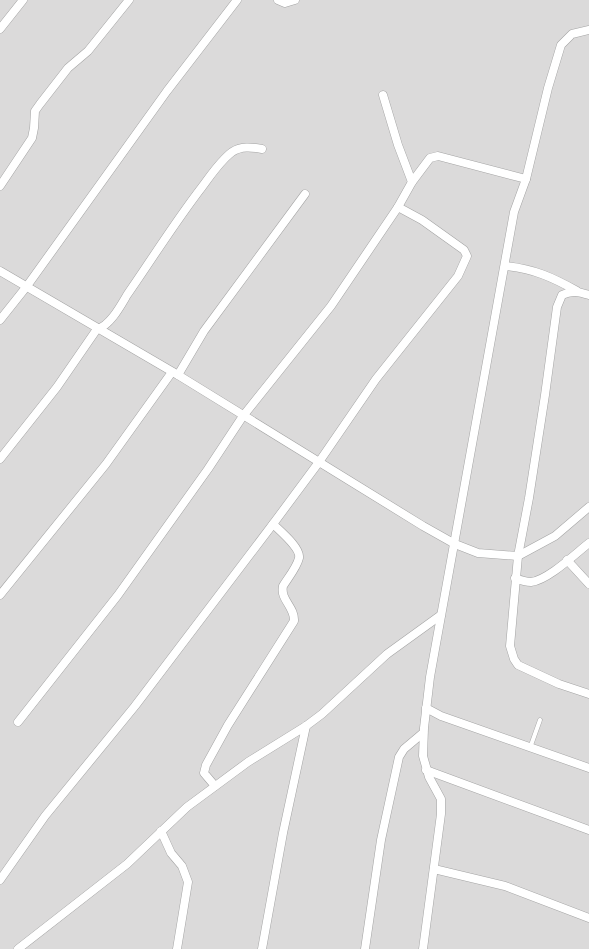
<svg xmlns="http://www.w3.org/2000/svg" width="589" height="949" font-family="'Source Sans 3',sans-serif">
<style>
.residential{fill:#dbdada}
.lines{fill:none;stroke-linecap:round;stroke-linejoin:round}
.lane-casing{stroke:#a4a4a4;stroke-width:5}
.street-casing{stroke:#a4a4a4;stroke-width:9}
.lane{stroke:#fff;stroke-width:4}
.street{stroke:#fff;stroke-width:8}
</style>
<rect width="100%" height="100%" fill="#efebe2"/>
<!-- residential -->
<rect class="residential" x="0" y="0" width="589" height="949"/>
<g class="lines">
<!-- lane casing -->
<g class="lane-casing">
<polyline id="lane" points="530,748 540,720"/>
</g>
<!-- street casing -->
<g class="street-casing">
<g id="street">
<polyline points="278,0 285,3 295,0"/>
<polyline points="0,29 23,0"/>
<polyline points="412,182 430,158 438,156 526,179"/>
<polyline points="0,186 32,138 34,128 35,111 40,104 68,68 88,51 129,0"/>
<path d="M 505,266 C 534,269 552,277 577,291"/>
<polyline points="0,271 178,375 423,526 455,544 478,553 518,556 555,536 589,507"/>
<path d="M 589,295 C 579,292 572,290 562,295 L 557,307 L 545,395 L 529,498 L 518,556 L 510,646 L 514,659 L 518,665 L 559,684 L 589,694"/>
<polyline points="0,320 27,286 167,91 237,0"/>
<polyline points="178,375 204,331 305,194"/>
<path d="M 0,459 L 57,387 L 97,329 C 110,326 121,305 127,295 C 152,259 175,222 202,187 C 211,175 220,161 232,152 C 241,146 251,147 262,149"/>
<polyline points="567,560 589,584"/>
<path d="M 515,578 C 520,580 525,582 531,582 C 548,580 575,554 589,543"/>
<polyline points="0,595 106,464 172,372"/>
<polyline points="426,708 441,716 589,768"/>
<polyline points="18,722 118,595 208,469 243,416 331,306 398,207"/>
<polyline points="426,770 589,830"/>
<path d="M 215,786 L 204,773 L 206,765 L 228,725 L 294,621 C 295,607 280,600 283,586 C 288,578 297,567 299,558 C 301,548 280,531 273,524"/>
<polyline points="161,831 171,853 182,866 188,882 177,949"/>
<polyline points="434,869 505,886 589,918"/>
<polyline points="0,880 45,816 135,706 273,524 319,462 376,379 458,276 467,256 464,250 422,220 398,207 412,182 398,145 383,95"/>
<polyline points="18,949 127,864 187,807 248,762 306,726 322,714 387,654 441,615"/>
<polyline points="262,949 283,833 306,726"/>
<polyline points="365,949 381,840 399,757 404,749 423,733"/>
<polyline points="423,949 441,814 441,799 429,777 423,756 424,728 430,677 514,212 526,179 548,88 561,45 572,34 589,30"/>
</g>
</g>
<!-- lane -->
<use href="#lane" class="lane"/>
<!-- street -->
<use href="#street" class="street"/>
</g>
</svg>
